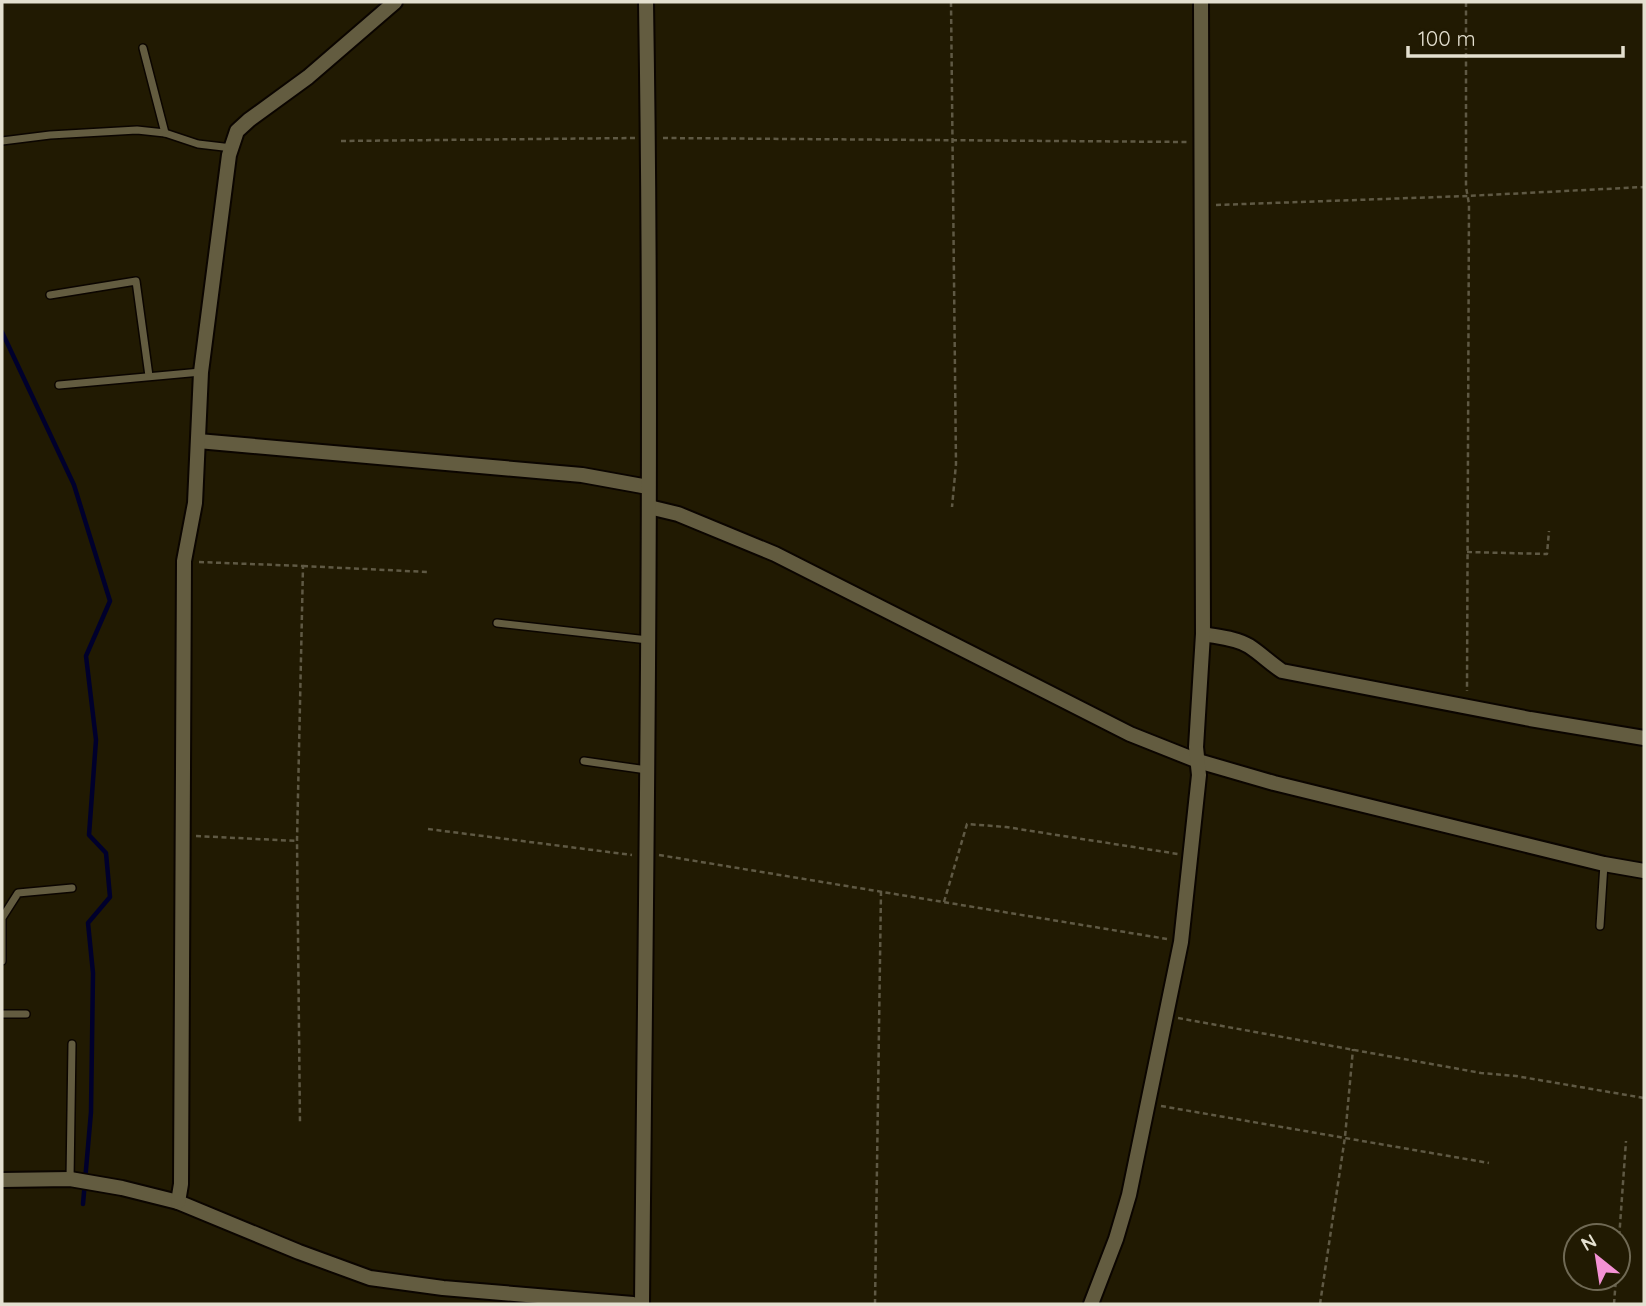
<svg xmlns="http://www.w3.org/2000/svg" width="1646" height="1306" font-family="Quicksand,sans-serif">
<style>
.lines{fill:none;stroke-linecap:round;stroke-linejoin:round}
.stream{stroke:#00002c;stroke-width:4.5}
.service-casing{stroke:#0b0500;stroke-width:10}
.minor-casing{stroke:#0b0500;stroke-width:18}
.path{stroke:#5f5944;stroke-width:2.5;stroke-dasharray:5 3.5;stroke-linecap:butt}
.service{stroke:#635c40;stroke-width:7}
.minor{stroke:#635c40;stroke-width:14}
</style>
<rect width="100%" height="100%" fill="#211a02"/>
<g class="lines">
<!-- stream -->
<polyline class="stream" points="2,332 74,485 110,601 86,656 96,740 89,835 106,853 110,897 88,923 93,973 91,1112 83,1204"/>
<!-- service casing -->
<g class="service-casing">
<g id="service">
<polyline points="143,48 165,133"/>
<polyline points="2,141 50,135 137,130 165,133 198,144 232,148"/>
<polyline points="50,295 136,281 149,376"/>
<polyline points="59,385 201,372"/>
<polyline points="497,623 648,640"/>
<polyline points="584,761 647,770"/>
<polyline points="1600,926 1604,864"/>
<polyline points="2,961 2,918 18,893 72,888"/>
<polyline points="2,1014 26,1014"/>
<polyline points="70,1179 72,1044"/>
</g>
</g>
<!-- minor casing -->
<g class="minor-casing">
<g id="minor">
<polyline points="198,441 582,475 648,487"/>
<polyline points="649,507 678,514 775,554 1130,734 1198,761 1274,783 1604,864 1644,871"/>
<path d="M 1203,634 C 1218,637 1236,638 1249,646 C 1260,653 1270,663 1282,671 L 1530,719 L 1644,738"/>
<polyline points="2,1180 70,1179 122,1188 178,1202 299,1252 370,1278 443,1288 633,1304"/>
<polyline points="178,1202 181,1184 184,561 195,503 201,372 229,155 237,131 249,120 308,77 395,2"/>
<path d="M 642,1304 C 646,870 653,436 646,2"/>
<polyline points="1091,1304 1116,1239 1129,1195 1181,942 1199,775 1196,747 1203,634 1201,2"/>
</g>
</g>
<!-- path -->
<g class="path">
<polyline points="951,2 956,464 952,507"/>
<polyline points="1466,2 1466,187 1469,204 1467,691"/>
<polyline points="663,138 1188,142"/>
<polyline points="341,141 635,138"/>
<polyline points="1216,205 1467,196 1644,187"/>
<polyline points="1467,552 1547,554 1549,531"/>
<polyline points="199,562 303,566 297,841 300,1124"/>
<polyline points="303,566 427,572"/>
<polyline points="428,829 632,855"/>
<polyline points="196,836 297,841"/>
<polyline points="659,855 1167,939"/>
<polyline points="944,902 967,824 1006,827 1178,854"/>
<polyline points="1178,1018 1481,1073 1516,1076 1644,1098"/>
<polyline points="1161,1106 1489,1163"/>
<polyline points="1618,1253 1626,1141"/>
<polyline points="875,1304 881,891"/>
<polyline points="1320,1304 1345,1137 1353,1049"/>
<polyline points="1614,1304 1616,1278"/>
</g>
<!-- service -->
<use href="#service" class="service"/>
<!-- minor -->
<use href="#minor" class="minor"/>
</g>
<!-- border -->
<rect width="1646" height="1306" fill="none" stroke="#e4e0d0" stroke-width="7"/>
<!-- north arrow -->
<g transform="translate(1597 1257) rotate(330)"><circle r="33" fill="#211a02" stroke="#6f6954" stroke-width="2"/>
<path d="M0-5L12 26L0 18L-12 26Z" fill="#f491d4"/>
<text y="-10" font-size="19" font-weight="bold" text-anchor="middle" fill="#e4e0d0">N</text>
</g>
<!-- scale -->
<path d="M1408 46v10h215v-10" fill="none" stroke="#e4e0d0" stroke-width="3.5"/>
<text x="1418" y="46" font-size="21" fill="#e4e0d0" stroke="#211a02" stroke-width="5" paint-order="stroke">100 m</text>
</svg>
